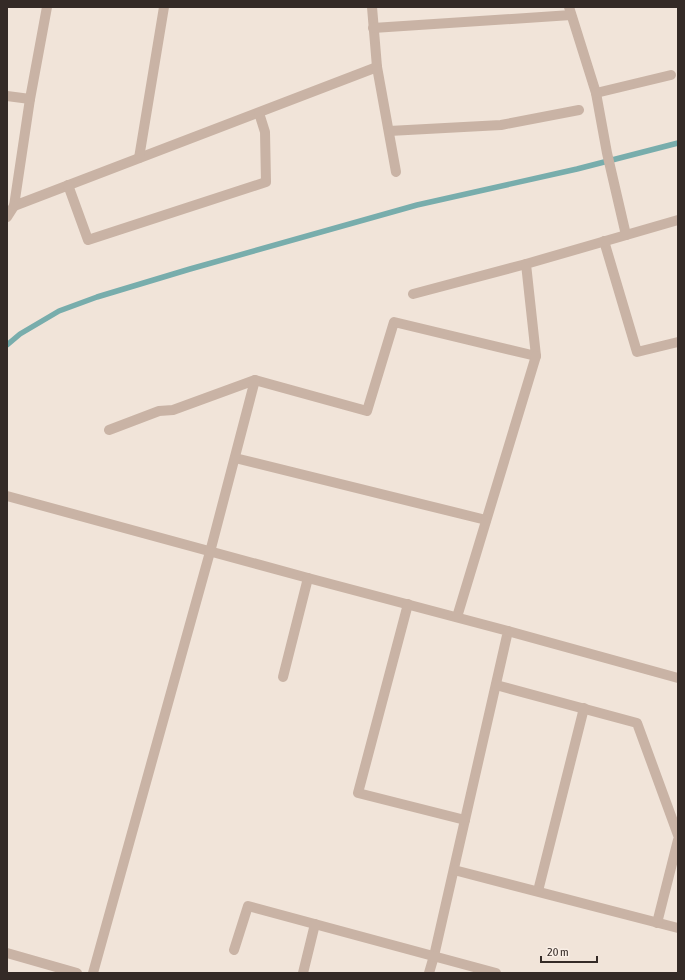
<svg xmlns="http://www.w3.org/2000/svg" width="685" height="980" font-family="'Asap Condensed',sans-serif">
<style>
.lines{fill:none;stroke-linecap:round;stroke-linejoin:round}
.stream{stroke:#78adac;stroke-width:5.5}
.minor{stroke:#c9b3a5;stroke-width:10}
</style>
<rect width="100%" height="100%" fill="#f1e4d9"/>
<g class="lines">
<!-- stream -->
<polyline class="stream" points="7,345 20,334 59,311 97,297 190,269 417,205 577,169 678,143"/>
<!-- minor -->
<g class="minor">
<polyline points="47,7 30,99 14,206 377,67"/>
<polyline points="372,7 377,67 396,172"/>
<polyline points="569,7 596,93 607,153 626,235"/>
<polyline points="373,28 571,15"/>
<polyline points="596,93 671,75"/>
<polyline points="7,96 30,99"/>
<polyline points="389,131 501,125 579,110"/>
<polyline points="139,158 164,7"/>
<polyline points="68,185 88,240 266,182 265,132 259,113"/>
<polyline points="7,217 14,206"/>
<polyline points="604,241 637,352 678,342"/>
<polyline points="413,294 526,264"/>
<polyline points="109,430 159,411 173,410 255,380 367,411 394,322 536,356 526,264 678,220"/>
<polyline points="235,458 486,520"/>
<polyline points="7,496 308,578 508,631 434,956 429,973"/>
<polyline points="408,604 358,793 465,820"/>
<polyline points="457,617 536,356"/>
<polyline points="508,631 678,678"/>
<polyline points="283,677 308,578"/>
<polyline points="496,685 637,723 678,835"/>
<polyline points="454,870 678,928"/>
<polyline points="538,891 584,708"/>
<polyline points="657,923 678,840"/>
<polyline points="234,950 248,906 496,973"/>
<polyline points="7,953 77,973"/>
<polyline points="93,973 210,552 255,380"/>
<polyline points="303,973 315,924"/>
</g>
</g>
<!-- border -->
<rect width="685" height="980" fill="none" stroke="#342a26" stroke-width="16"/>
<!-- scale -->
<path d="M541 956v6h56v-6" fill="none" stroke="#342a26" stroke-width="2"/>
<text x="547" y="956" font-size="12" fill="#342a26" stroke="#f9eee5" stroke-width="3" paint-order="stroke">20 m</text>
</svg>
